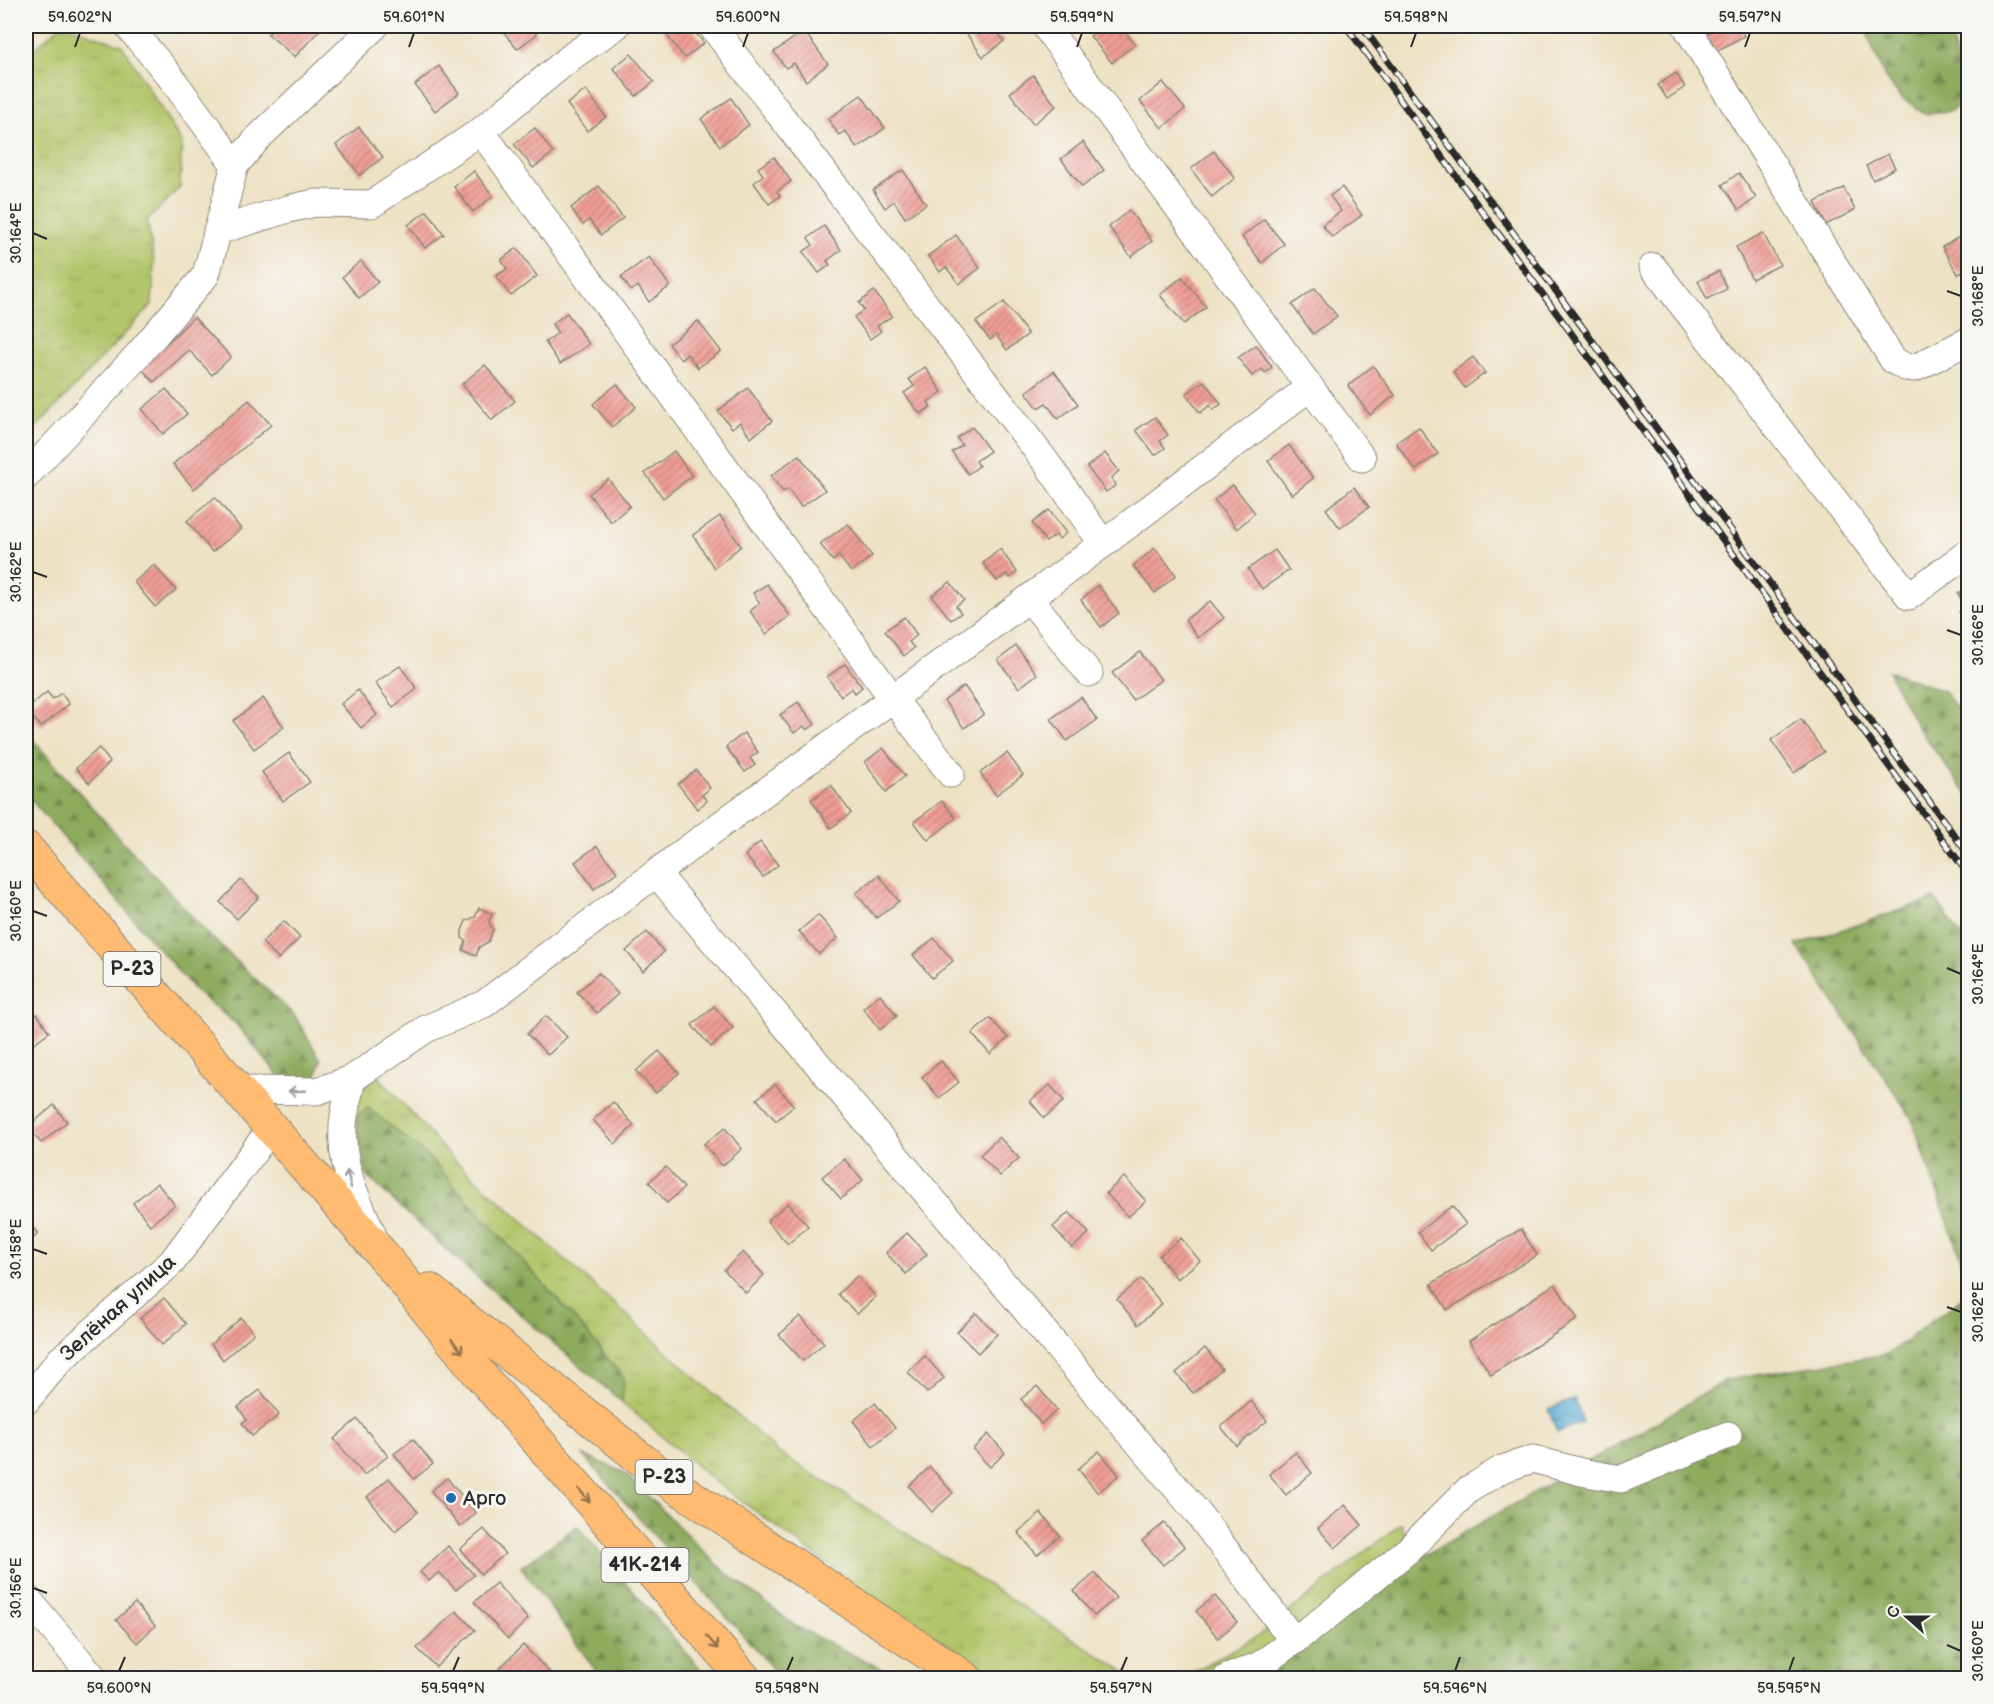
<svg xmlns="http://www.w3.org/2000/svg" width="1994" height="1704" font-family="'Balsamiq Sans',sans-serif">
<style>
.grass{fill:url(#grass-tufts);stroke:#6e784a;stroke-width:1.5}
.forest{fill:url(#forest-firs);stroke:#5c6a44;stroke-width:1.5}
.water{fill:url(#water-waves);stroke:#41697e;stroke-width:1.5}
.building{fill:url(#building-hatch)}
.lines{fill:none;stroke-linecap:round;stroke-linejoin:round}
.minor-casing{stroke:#8c8678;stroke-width:29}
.major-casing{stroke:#8c8678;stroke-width:35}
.minor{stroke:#fff;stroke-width:27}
.major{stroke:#ffbb71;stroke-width:33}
.rail-casing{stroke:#2b2b2b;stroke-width:7}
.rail{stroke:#f6f6f2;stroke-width:4.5;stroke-dasharray:14;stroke-linecap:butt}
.oneway{stroke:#a0a0a0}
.oneway2{stroke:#95734e}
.ticks{fill:none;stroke:#2b2b2b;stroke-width:2}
.poi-dot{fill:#1f6fb2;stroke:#f6f6f2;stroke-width:2}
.labels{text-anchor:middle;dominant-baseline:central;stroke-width:6;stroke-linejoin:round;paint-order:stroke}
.shield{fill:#f6f6f2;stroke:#686867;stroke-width:1.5}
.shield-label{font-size:20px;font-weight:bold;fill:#2b2b2b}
.street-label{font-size:21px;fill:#2b2b2b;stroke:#f6f6f2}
.poi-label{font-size:21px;fill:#2b2b2b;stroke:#f6f6f2;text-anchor:start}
.neatline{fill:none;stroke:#2b2b2b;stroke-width:2}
.ticks-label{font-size:15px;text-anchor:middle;fill:#2b2b2b}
</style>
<defs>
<pattern id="grass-tufts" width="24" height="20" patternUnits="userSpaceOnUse" patternTransform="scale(1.5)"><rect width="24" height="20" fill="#b2c569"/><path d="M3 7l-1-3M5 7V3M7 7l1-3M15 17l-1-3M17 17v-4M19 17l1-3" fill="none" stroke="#99a95b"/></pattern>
<pattern id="forest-firs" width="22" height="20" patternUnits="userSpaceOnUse" patternTransform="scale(1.5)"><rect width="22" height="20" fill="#8daa5d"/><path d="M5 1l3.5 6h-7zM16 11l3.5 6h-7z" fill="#738b4d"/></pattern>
<pattern id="water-waves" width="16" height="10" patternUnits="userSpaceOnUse" patternTransform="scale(1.5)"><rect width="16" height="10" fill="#57a7d1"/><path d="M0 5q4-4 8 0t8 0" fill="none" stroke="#4888aa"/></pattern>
<pattern id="building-hatch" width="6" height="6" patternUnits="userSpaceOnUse" patternTransform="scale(1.5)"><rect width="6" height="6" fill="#ef9d94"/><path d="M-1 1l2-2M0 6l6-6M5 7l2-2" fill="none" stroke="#c28079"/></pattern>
</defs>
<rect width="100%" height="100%" fill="#f6f6f2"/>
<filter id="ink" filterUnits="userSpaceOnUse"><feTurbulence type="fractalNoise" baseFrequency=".0167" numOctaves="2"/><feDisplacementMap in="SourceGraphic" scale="12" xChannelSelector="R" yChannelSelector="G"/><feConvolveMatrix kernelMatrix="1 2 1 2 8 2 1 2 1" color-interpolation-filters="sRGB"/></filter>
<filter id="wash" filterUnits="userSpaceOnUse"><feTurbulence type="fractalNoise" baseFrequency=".008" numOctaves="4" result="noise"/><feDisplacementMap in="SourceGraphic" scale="24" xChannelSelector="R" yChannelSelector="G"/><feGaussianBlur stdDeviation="1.35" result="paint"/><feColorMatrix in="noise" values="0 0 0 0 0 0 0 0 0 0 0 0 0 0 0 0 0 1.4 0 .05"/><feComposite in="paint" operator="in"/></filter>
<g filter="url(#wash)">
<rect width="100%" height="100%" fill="#eee2c4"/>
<!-- grass -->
<g class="grass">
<polygon points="60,26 68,26 122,45 182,143 180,187 147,221 154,261 152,305 26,438 26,376 31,370 26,369 26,60 28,55"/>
<polygon points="375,1073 447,1153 779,1453 1135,1678 1001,1678 883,1605 713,1480 622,1402 623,1378 570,1313 425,1154 355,1118 358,1092"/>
<polygon points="1401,1524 1408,1542 1272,1652 1211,1678 1182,1678 1258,1636"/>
</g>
<!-- forest -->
<g class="forest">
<polygon points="1864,26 1945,26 1953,45 1968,96 1952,111 1926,114 1902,98 1885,78"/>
<polygon points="1888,671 1944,691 1968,723 1968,796 1916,725"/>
<polygon points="26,732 114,832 209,935 295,1016 321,1060 315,1081 282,1080 236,1024 197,993 26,794"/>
<polygon points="1935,899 1968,945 1968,1279 1911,1117 1796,945"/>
<polygon points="368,1108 425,1154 570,1313 624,1378 622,1402 465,1267 366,1175 355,1118"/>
<polygon points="1968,1294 1968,1678 1242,1678 1418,1559 1657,1422 1726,1380 1888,1354"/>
<polygon points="583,1455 623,1472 725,1572 797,1627 880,1668 893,1678 781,1678"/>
<polygon points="577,1526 708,1678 601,1678 521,1567"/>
</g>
<!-- water -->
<polygon class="water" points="1575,1399 1583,1422 1557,1432 1548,1409"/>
<g id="blocks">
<!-- building -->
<g class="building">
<polygon points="275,26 323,26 295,57 268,34"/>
<polygon points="499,26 531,26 537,34 517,49"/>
<polygon points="670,26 690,26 704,43 685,58 663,31"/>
<polygon points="961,26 993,26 1004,41 983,57"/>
<polygon points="1103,26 1120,26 1135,44 1112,63 1090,36"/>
<polygon points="1721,26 1739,26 1744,36 1715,52 1705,34"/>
<polygon points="804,31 828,64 806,81 794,63 786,68 774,52"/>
<polygon points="631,54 654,82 636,96 613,68"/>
<polygon points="439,66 459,93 435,111 415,85"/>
<polygon points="1676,73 1685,87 1667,99 1658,85"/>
<polygon points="1033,75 1056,106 1033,124 1010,93"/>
<polygon points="1163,82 1185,109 1162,128 1140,101"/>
<polygon points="586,90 606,117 587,131 567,104"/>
<polygon points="861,95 885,128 857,148 845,131 839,135 828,119"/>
<polygon points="731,98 749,125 720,146 701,119"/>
<polygon points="359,127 383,157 360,175 336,145"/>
<polygon points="535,128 553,153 533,168 514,144"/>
<polygon points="1083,142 1104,170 1082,187 1061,159"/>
<polygon points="1214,151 1235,178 1212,197 1191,169"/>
<polygon points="1888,154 1895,168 1873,180 1866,166"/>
<polygon points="774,157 791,181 777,192 780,196 769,204 754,183 763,175 758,168"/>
<polygon points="903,170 926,204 905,218 894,201 885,208 873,190"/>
<polygon points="474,171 493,196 473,212 454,187"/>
<polygon points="1739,173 1756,198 1739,210 1722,185"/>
<polygon points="599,186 623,218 601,235 589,220 583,225 571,208"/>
<polygon points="1342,187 1362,215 1332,237 1322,225 1341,211 1330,196"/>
<polygon points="1844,188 1855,210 1826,225 1815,202"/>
<polygon points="1129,210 1152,241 1131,257 1109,227"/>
<polygon points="427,211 444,234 425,248 408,225"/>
<polygon points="1264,219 1284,244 1262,263 1242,237"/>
<polygon points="824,226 841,250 827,261 830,265 819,273 803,252 813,245 808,238"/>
<polygon points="1763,233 1780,265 1752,279 1736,247"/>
<polygon points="1964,234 1968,242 1968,268 1958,274 1942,247"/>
<polygon points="956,235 980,268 959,284 946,267 940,272 928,256"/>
<polygon points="517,248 537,276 511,296 496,276 507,269 501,260"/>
<polygon points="649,257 670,286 649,302 638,286 631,291 621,277"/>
<polygon points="361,261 378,282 359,298 342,277"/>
<polygon points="1719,271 1727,289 1707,299 1698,281"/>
<polygon points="1182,277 1206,307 1184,324 1160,295"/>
<polygon points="1315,288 1337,316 1313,334 1292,305"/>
<polygon points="874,291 892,316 877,326 881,331 870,339 854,317 864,310 859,303"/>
<polygon points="1004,302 1028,334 1007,350 996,335 990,340 976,322"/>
<polygon points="567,313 589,344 560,364 545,342 558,333 552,324"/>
<polygon points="194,317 231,357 212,375 189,350 154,382 141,368"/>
<polygon points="698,321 721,351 698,368 687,354 681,360 669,344"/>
<polygon points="1256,345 1272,367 1265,373 1262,369 1252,376 1238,358"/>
<polygon points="1473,357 1485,373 1465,388 1453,372"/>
<polygon points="485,365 515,401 492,420 462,384"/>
<polygon points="1373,366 1395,395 1370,415 1348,386"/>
<polygon points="925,367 942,392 928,402 931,407 920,414 904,393 914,386 909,379"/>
<polygon points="1054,371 1078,404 1058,419 1046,403 1038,408 1026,392"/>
<polygon points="1204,381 1221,404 1213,410 1210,405 1200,413 1186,394"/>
<polygon points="617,384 636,407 612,427 593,404"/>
<polygon points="748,388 772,421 751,438 740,422 732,428 718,411"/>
<polygon points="166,389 187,414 163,434 142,409"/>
<polygon points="249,400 271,425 194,489 173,464"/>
<polygon points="1155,417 1168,435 1160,441 1165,448 1155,455 1136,430"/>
<polygon points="972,427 990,451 976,461 979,466 968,474 952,452 962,445 957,438"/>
<polygon points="1419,427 1438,454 1415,470 1396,443"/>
<polygon points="1289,445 1313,478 1292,495 1268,461"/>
<polygon points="674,451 692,476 663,498 645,473"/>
<polygon points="1105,453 1119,471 1111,478 1116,485 1106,492 1087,467"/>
<polygon points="799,455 825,490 801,507 788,489 783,492 771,476"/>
<polygon points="608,479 630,506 611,522 589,494"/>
<polygon points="1233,485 1255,513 1237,529 1214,500"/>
<polygon points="1354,487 1369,507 1340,528 1326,509"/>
<polygon points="215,497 241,529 212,552 187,521"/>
<polygon points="1049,510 1066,533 1059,539 1056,535 1046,542 1032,523"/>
<polygon points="720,516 741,546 714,568 693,535"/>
<polygon points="848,524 872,556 851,572 839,556 833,561 820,544"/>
<polygon points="1155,548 1176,575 1155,593 1133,566"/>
<polygon points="1000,549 1017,572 1010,578 1007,574 997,581 983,563"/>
<polygon points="1275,550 1289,570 1262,589 1248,569"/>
<polygon points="154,565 176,590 155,607 134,582"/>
<polygon points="950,582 964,600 956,606 961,613 951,620 932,596"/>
<polygon points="767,584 790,616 766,634 750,611 760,603 753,593"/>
<polygon points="1098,585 1119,613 1101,627 1081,600"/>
<polygon points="1968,587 1968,628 1959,612 1967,607 1958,594"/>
<polygon points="1210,601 1224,618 1198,638 1185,620"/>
<polygon points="904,617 917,635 909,642 914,648 904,656 885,631"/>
<polygon points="1016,646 1037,674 1019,688 998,660"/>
<polygon points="1140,652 1161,680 1133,700 1112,673"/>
<polygon points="845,664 862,687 855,693 852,688 841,696 827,677"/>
<polygon points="400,666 417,689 393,707 375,683"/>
<polygon points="964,686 984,714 964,728 944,701"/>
<polygon points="358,690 377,715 361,728 341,704"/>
<polygon points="47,692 53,699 61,693 69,704 41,727 26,709"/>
<polygon points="1081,697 1097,720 1067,741 1051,719"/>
<polygon points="263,698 284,727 254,749 233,721"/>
<polygon points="798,702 815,724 807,730 804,726 794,733 780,715"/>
<polygon points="1801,719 1824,752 1794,773 1771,740"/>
<polygon points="744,733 758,752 750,758 755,765 745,772 726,747"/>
<polygon points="99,748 110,762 89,783 76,768"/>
<polygon points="883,748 905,776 886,792 865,762"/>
<polygon points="289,753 310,782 283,801 262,772"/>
<polygon points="1007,753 1023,775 996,795 980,773"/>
<polygon points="696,770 710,788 702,795 707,801 697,809 678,784"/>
<polygon points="831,785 851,813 831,828 811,800"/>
<polygon points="942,801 956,818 928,840 914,822"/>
<polygon points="760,842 778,865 763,877 745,855"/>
<polygon points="597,846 617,872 594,889 575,862"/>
<polygon points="879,875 899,901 876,918 856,893"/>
<polygon points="241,880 259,897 237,919 220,902"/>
<polygon points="479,908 492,914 489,922 493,930 488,942 479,947 476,956 463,950 466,941 462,938 462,931 466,921 475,917"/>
<polygon points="818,915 838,938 819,954 799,931"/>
<polygon points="284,921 300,938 278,959 262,942"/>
<polygon points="647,932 664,952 643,971 626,951"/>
<polygon points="934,938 953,961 932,978 913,955"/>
<polygon points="599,973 618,994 597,1013 577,992"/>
<polygon points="880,994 897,1016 880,1030 863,1008"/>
<polygon points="714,1006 733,1028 711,1047 692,1025"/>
<polygon points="37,1014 49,1032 26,1049 26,1022"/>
<polygon points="546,1016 567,1037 548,1055 527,1034"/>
<polygon points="990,1018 1008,1038 990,1054 972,1034"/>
<polygon points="659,1051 679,1073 656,1093 636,1071"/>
<polygon points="941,1061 959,1082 939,1098 922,1077"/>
<polygon points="775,1084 794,1106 776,1121 757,1099"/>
<polygon points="1050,1085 1064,1101 1044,1118 1030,1101"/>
<polygon points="613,1102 634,1125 615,1144 593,1120"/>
<polygon points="54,1105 67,1122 41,1143 28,1127"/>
<polygon points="725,1128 742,1149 722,1166 704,1144"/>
<polygon points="999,1137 1019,1158 1000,1176 980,1155"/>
<polygon points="844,1159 863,1180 841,1199 822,1177"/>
<polygon points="666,1167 684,1188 667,1203 649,1182"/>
<polygon points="1124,1177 1146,1201 1128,1217 1106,1193"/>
<polygon points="157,1183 175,1205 150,1225 133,1203"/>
<polygon points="788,1203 808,1226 788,1244 767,1221"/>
<polygon points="1452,1206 1466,1224 1431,1250 1418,1232"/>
<polygon points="1069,1212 1089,1233 1072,1248 1053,1227"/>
<polygon points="26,1220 38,1234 26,1245"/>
<polygon points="1521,1229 1537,1255 1447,1310 1431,1284"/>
<polygon points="907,1233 927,1254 906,1274 886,1253"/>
<polygon points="1181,1238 1200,1261 1177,1279 1159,1256"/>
<polygon points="743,1252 764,1275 746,1293 724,1270"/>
<polygon points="857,1276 876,1297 857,1314 838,1294"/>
<polygon points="1141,1279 1162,1304 1138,1325 1117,1299"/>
<polygon points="1555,1284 1578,1319 1491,1375 1469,1341"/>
<polygon points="164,1298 186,1324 162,1345 140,1318"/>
<polygon points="976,1313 997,1334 978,1353 957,1332"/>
<polygon points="800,1316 824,1343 803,1361 779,1335"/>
<polygon points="241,1318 254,1333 223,1360 211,1344"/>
<polygon points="1205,1348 1222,1369 1193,1393 1176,1373"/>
<polygon points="925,1356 944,1378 927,1393 908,1372"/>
<polygon points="1037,1386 1057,1410 1041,1424 1021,1399"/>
<polygon points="260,1390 279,1415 252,1436 242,1423 247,1420 238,1407"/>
<polygon points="1251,1401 1267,1421 1237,1446 1221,1427"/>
<polygon points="875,1403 895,1428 873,1446 853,1421"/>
<polygon points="357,1419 388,1456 364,1475 334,1439"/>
<polygon points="988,1434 1005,1453 990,1467 973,1449"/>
<polygon points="413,1439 433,1464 414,1479 394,1454"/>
<polygon points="1099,1451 1119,1475 1098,1493 1078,1469"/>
<polygon points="1296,1452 1312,1473 1286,1495 1269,1474"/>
<polygon points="930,1467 953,1493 932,1512 909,1486"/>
<polygon points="389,1478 418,1512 395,1531 367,1497"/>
<polygon points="447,1478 476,1513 460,1527 431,1491"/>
<polygon points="1345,1505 1362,1525 1335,1548 1318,1528"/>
<polygon points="1041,1513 1060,1536 1037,1555 1018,1532"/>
<polygon points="1164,1523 1185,1547 1163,1565 1142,1541"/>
<polygon points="484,1529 505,1554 481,1574 460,1549"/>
<polygon points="448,1546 474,1575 456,1590 439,1572 429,1581 420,1572"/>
<polygon points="1095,1573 1116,1598 1094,1616 1074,1591"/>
<polygon points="496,1583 528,1619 508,1639 474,1602"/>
<polygon points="1215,1596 1237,1622 1218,1638 1196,1611"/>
<polygon points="135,1603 155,1626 137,1643 116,1620"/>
<polygon points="456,1611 475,1630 436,1667 417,1648"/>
<polygon points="523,1645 551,1674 546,1678 500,1678 495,1673"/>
</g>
</g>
</g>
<g filter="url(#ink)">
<use href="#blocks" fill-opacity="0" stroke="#8c8678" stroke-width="1.5"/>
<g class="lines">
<!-- minor casing -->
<g class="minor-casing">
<g id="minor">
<polyline points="128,26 169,75 235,165"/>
<polyline points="712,26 1046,462 1103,544"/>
<polyline points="1045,26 1362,458"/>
<polyline points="1686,26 1893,360 1905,367 1915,368 1968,341"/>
<polyline points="481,131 893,699 951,774"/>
<polyline points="217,231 288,209 315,203 372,204 481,131 575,54 616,26"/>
<polyline points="1653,267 1909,596 1968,553"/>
<polyline points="26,476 138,355 206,275 235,165 259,137 375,26"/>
<polyline points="1029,598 1089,673"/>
<polyline points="656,873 1196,1511 1294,1641"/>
<path d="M 352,1079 C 349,1094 344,1110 343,1125 C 340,1165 356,1198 372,1233"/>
<polyline points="239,1090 317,1091 352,1079 426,1029 484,1004 685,851 1103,544 1310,387"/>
<polyline points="26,1401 60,1360 172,1262 272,1127"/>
<polyline points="26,1597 94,1678"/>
<polyline points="1227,1678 1260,1665 1321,1621 1408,1550 1468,1490 1502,1469 1533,1459 1581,1472 1621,1479 1728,1435"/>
</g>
</g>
<!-- major casing -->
<g class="major-casing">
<g id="major">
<polyline points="26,848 380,1252 481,1376 744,1678"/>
<polyline points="429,1290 671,1483 965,1678"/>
</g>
</g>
<!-- minor -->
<use href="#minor" class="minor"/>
<!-- major -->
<use href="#major" class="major"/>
<!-- rail casing -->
<g class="rail-casing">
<g id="rail">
<polyline points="1346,26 1968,874"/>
<polyline points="1362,26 1968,854"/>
</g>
</g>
<!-- rail -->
<use href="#rail" class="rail"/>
</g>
<!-- one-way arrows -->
<defs><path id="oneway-shaft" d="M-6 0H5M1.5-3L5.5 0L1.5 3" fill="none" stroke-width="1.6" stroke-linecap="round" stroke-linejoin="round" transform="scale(1.5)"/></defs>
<g class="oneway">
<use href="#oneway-shaft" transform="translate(297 1091) rotate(178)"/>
<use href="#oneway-shaft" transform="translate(349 1179) rotate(-103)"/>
</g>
<g class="oneway2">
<use href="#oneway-shaft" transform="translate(457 1346) rotate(51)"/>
<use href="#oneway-shaft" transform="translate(584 1495) rotate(49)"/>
<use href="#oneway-shaft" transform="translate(712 1642) rotate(49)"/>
</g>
</g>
<!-- ticks -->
<path class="ticks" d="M 75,47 L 80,33M 409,47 L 414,33M 743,47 L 748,33M 1077,47 L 1082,33M 1411,47 L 1416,33M 1745,47 L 1750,33M 33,233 L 47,239M 1947,291 L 1961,296M 33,572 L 47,577M 1947,630 L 1961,635M 33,911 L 47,916M 1947,968 L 1961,974M 33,1249 L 47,1254M 1947,1307 L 1961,1312M 33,1588 L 47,1593M 1947,1645 L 1961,1651M 119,1671 L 125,1657M 453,1671 L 459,1657M 787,1671 L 793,1657M 1121,1671 L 1127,1657M 1455,1671 L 1460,1657M 1789,1671 L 1794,1657"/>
<!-- markers -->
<circle class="poi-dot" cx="451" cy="1498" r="6"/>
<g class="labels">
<!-- shield labels -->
<g class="shield">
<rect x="103.5" y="952" width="57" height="34" rx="4.5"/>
<rect x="635.5" y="1460" width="57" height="34" rx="4.5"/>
<rect x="601.5" y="1548" width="87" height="34" rx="4.5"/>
</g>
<g class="shield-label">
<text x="132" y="969">Р-23</text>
<text x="664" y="1477">Р-23</text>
<text x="645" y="1565">41К-214</text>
</g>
<!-- street labels -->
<g class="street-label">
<text transform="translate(118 1308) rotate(-42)">Зелёная улица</text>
</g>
<!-- poi labels -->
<g class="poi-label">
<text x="463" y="1498">Арго</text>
</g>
</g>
<!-- margin -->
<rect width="1994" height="1704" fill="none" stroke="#f6f6f2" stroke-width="66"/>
<!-- north arrow -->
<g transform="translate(1907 1617) rotate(291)" stroke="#f6f6f2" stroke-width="4.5" paint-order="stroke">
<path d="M0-4.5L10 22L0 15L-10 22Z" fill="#2b2b2b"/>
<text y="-9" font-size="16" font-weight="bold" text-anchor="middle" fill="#2b2b2b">С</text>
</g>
<rect x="33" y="33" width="1928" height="1638" class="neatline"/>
<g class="ticks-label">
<text x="80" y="22">59.602°N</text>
<text x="414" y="22">59.601°N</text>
<text x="748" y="22">59.600°N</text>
<text x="1082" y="22">59.599°N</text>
<text x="1416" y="22">59.598°N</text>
<text x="1750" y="22">59.597°N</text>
<text transform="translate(16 233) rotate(-90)" y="5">30.164°E</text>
<text transform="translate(1978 296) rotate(-90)" y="5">30.168°E</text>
<text transform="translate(16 572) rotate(-90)" y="5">30.162°E</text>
<text transform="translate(1978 635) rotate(-90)" y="5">30.166°E</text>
<text transform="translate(16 911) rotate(-90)" y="5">30.160°E</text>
<text transform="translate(1978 974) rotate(-90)" y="5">30.164°E</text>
<text transform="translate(16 1249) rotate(-90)" y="5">30.158°E</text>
<text transform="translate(1978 1312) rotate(-90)" y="5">30.162°E</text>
<text transform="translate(16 1588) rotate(-90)" y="5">30.156°E</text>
<text transform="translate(1978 1651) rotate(-90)" y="5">30.160°E</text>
<text x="119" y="1693">59.600°N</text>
<text x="453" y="1693">59.599°N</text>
<text x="787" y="1693">59.598°N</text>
<text x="1121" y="1693">59.597°N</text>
<text x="1455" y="1693">59.596°N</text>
<text x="1789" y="1693">59.595°N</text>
</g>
</svg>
